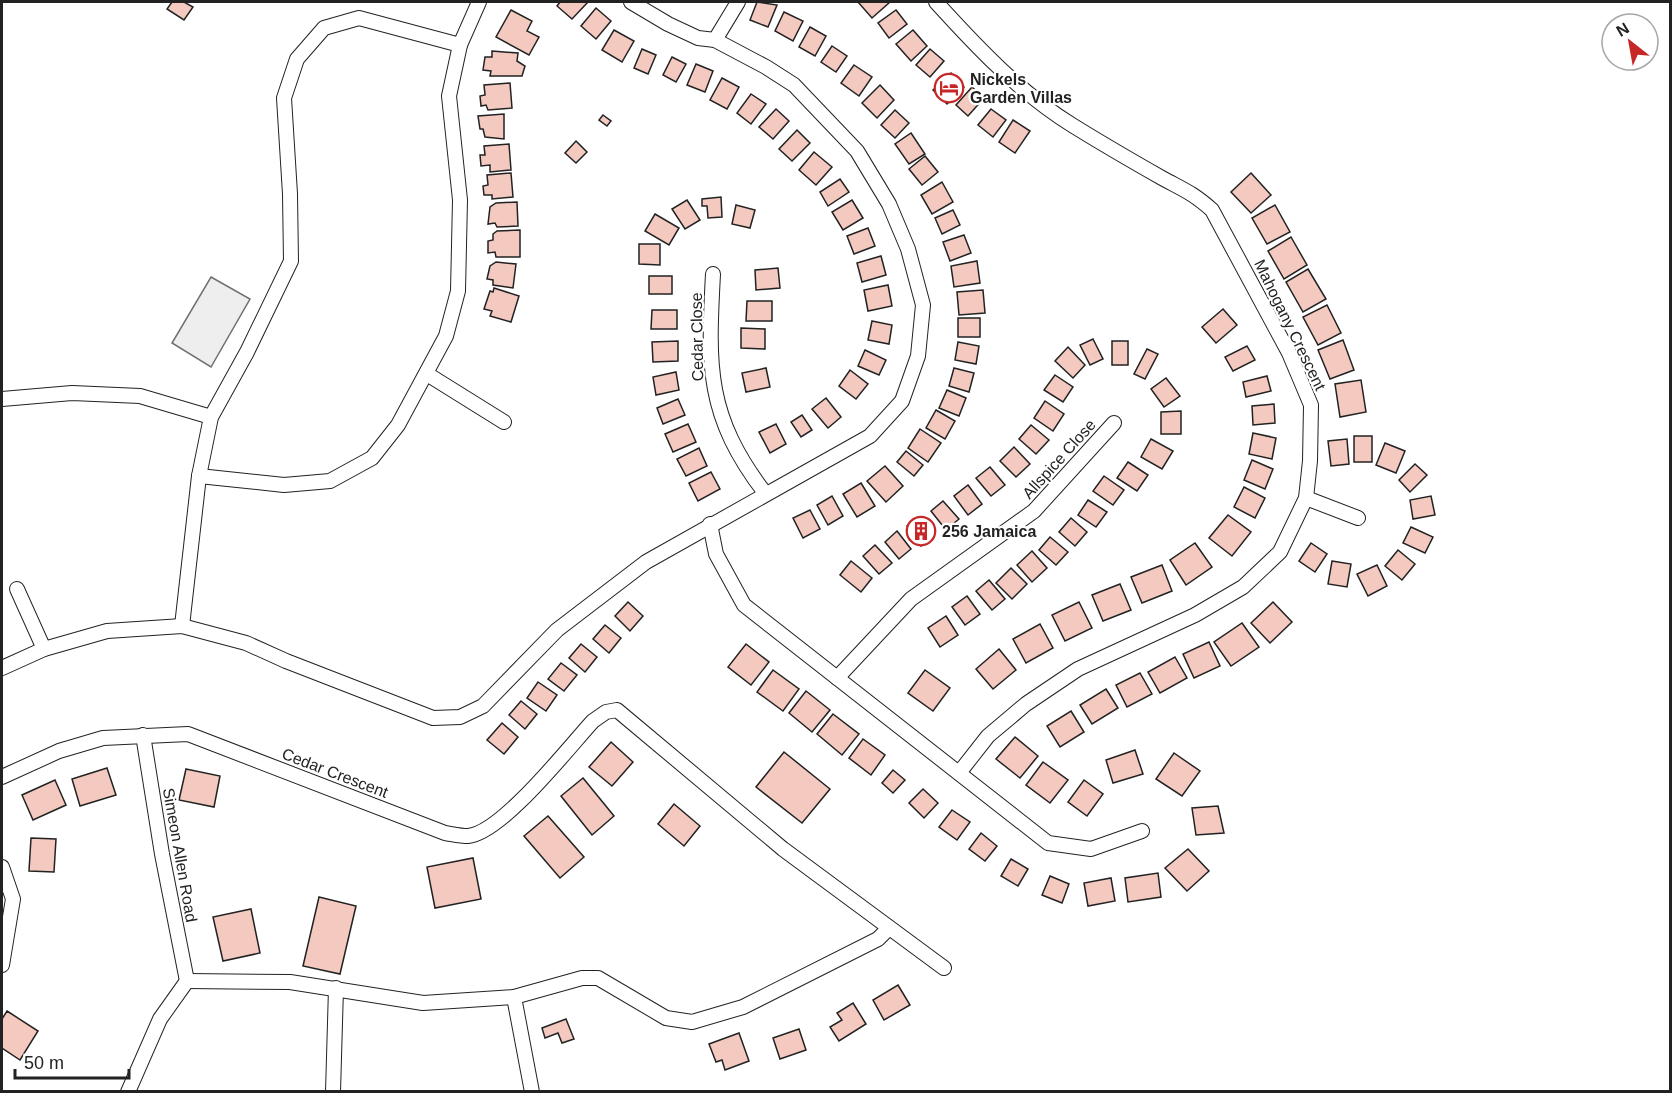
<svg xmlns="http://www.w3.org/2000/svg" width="1672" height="1093" font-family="Helvetica,sans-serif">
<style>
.green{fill:#eee;stroke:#6f6f6f;stroke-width:1.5}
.building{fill:#f3c9c0;stroke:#222;stroke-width:1.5}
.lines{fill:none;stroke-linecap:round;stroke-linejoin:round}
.street-casing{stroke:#222;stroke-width:16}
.street{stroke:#fff;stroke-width:14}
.labels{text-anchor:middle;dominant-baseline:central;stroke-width:4.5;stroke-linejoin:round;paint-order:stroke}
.poi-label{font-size:16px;font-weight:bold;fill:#222;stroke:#fff;text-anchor:start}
.street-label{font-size:16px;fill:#222;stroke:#fff}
</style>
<rect width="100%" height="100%" fill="#fff"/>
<!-- green -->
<polygon class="green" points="211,277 250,299 211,367 172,343"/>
<!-- building -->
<g class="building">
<polygon points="172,2 184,2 193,7 184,20 167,9"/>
<polygon points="560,2 588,2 572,19 557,6"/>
<polygon points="757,2 777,5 768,27 750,20"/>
<polygon points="858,2 890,2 872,18"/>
<polygon points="596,8 611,21 596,39 581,26"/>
<polygon points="511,10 532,21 527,31 539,37 529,55 496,37"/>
<polygon points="896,10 907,24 889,38 878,23"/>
<polygon points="784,12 803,21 793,41 775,31"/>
<polygon points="810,27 826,36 815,56 799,47"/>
<polygon points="614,30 634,41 622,62 602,50"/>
<polygon points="913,30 927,46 911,61 896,44"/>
<polygon points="832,46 847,56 836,72 821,62"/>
<polygon points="642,49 656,55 648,74 634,68"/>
<polygon points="930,49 944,61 930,77 916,65"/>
<polygon points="492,51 518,53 517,61 525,66 522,76 490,76 491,71 483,70 485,57 492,57"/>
<polygon points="672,57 686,64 676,82 663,75"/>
<polygon points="696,64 713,71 705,92 687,85"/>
<polygon points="854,65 872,77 859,96 841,83"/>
<polygon points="951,73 964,87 947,104 933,90"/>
<polygon points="722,78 739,87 727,109 710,100"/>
<polygon points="510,83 512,108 488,110 486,105 481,106 480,96 485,95 484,85"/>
<polygon points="880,85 894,100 877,118 862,103"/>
<polygon points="972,87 984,98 968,116 956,105"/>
<polygon points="751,94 766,104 751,124 737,113"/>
<polygon points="776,109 789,121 773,139 759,127"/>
<polygon points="991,109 1006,120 993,137 978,125"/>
<polygon points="895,110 909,123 895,138 881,125"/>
<polygon points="504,114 504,139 485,137 483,129 480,129 478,116"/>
<polygon points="603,115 611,121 607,126 599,120"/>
<polygon points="1013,120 1030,131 1015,153 999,142"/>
<polygon points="797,130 810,143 792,161 779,149"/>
<polygon points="911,133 925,154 909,164 895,144"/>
<polygon points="576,141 587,152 576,163 565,153"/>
<polygon points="509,144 511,170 490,172 490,165 481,166 480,155 485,155 484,146"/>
<polygon points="814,152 832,167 816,185 799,170"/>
<polygon points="925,156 938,172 922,185 909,169"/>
<polygon points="511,173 513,197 492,199 492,195 484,195 483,186 488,185 487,175"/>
<polygon points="1251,173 1271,195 1251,213 1231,192"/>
<polygon points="840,179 849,192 828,206 820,192"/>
<polygon points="942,182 953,202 932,214 921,195"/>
<polygon points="721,197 722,217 708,218 707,206 702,206 702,199"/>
<polygon points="687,200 700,220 685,229 672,209"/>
<polygon points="852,200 863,218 843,230 832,212"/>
<polygon points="517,202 518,226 497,227 495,223 488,224 490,207 496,203"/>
<polygon points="736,205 755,210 750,228 732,224"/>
<polygon points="1275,205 1290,232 1267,244 1252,218"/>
<polygon points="953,210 960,225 942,234 935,218"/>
<polygon points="655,214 679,228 669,245 645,231"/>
<polygon points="868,228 875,246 854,254 847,236"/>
<polygon points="520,230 520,257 496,257 495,252 488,253 488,241 493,240 493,234 497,231"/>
<polygon points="964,235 971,253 950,261 943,242"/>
<polygon points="1291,237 1307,265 1284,279 1268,251"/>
<polygon points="639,244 660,244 660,265 639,264"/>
<polygon points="881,256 886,275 862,282 857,263"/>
<polygon points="977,261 980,283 954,287 951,266"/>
<polygon points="496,262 516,264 513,288 493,285 493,280 487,279 490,266"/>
<polygon points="778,268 780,288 756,290 755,270"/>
<polygon points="1308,269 1326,299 1303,312 1286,282"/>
<rect x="649" y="276" width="23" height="18"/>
<polygon points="888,285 892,306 868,311 864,290"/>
<polygon points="494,288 519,296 511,322 490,316 492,311 484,309 490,291 493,292"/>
<polygon points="983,290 985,313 959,315 957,292"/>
<polygon points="747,301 772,301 772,321 746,321"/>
<polygon points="1327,305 1341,333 1318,345 1303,317"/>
<polygon points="1223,309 1237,325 1216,343 1202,327"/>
<polygon points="652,310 677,310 677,329 651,329"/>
<rect x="958" y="318" width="22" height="19"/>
<polygon points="872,321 892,325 889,344 868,340"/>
<polygon points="741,328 765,329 765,349 741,348"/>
<polygon points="1093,339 1103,359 1090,365 1080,345"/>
<polygon points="1343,340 1354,370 1330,379 1318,350"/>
<polygon points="678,341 678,361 653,362 652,342"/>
<rect x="1112" y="341" width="16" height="24"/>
<polygon points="958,342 979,346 976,364 955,360"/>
<polygon points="1247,346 1255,360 1233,371 1225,357"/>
<polygon points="1068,347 1085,365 1073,378 1055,361"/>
<polygon points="1147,349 1158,354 1145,379 1134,374"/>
<polygon points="865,350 886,360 879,375 858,366"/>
<polygon points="766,368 770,387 746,392 742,373"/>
<polygon points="954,368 974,373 969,392 949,386"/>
<polygon points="850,370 868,384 856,399 839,386"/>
<polygon points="676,372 679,390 656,395 653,377"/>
<polygon points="1055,375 1073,387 1063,402 1044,390"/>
<polygon points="1267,376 1271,391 1246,397 1243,382"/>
<polygon points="1166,378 1180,396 1164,407 1151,389"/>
<polygon points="1361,380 1366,412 1340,417 1335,384"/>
<polygon points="947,390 966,398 959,416 939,408"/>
<polygon points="826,398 841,417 828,428 812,409"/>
<polygon points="678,399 685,415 663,424 657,408"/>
<polygon points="1045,401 1064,414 1053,431 1034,418"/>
<polygon points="1274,404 1275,423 1253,425 1252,406"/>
<polygon points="936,410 955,421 945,439 926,428"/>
<polygon points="1181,411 1181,434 1161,434 1161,412"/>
<polygon points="802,415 812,430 801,437 791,422"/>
<polygon points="688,424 696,442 673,452 665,434"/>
<polygon points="776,424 786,444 770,453 759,432"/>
<polygon points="1031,425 1049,440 1036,454 1019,439"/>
<polygon points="920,429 941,443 928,462 908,448"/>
<polygon points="1253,433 1276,438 1272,459 1249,454"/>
<rect x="1354" y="436" width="18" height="26"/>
<polygon points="1151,439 1173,451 1162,469 1141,457"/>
<polygon points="1347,439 1349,464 1331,466 1328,441"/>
<polygon points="1385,443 1405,451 1396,473 1376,465"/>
<polygon points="1014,447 1030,464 1016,477 1000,461"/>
<polygon points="699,448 707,466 686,476 677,459"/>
<polygon points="906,451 923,465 914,476 897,462"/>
<polygon points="1252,460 1273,469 1265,489 1244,480"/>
<polygon points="1128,462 1148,475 1137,491 1117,478"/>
<polygon points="1415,464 1427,475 1410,492 1399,480"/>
<polygon points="885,466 903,486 886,502 867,481"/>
<polygon points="990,467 1005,485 991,496 976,478"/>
<polygon points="711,472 720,489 698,501 689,483"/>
<polygon points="1104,476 1124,490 1113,505 1093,491"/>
<polygon points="861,483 875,506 857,517 843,494"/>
<polygon points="968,485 982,504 968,515 954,496"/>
<polygon points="1244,487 1265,498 1255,518 1234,507"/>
<polygon points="832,496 843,516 828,525 817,505"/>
<polygon points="1431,496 1435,515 1413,519 1410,500"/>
<polygon points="1088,500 1107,512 1096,527 1078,515"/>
<polygon points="943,501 959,519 946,530 931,511"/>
<polygon points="810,510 820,529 803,538 793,518"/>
<polygon points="1228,515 1251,532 1232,556 1209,538"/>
<polygon points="920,517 934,537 921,546 907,526"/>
<polygon points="1071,518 1087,532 1075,546 1059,532"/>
<polygon points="1411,527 1433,537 1425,553 1403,543"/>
<polygon points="897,531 911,549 899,559 885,542"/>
<polygon points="1050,537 1068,552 1056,565 1039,550"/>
<polygon points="1195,543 1212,567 1186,585 1170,560"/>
<polygon points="1311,543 1327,554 1315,572 1299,561"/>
<polygon points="875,545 892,563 879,574 863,556"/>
<polygon points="1398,550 1415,564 1402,580 1385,566"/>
<polygon points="1032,551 1047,568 1032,582 1017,565"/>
<polygon points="851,561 872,578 861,592 840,575"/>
<polygon points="1332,561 1351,564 1347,587 1328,584"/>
<polygon points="1162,565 1172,591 1142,603 1131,577"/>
<polygon points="1377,565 1387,586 1368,596 1357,574"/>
<polygon points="1011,568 1027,584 1012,599 996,583"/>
<polygon points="989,580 1005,599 992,610 976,591"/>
<polygon points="1120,584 1131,610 1103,621 1092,595"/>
<polygon points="967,596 980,614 965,625 952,607"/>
<polygon points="628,602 643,616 630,631 615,616"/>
<polygon points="1079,602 1092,628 1065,641 1052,615"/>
<polygon points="1273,602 1292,622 1270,643 1251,623"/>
<polygon points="946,616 958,635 940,647 928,628"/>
<polygon points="1242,623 1259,647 1231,666 1214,642"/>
<polygon points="1040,624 1053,648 1026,663 1013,639"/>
<polygon points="605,625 621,638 609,653 593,639"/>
<polygon points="1209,642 1220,666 1194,678 1183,654"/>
<polygon points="581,644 597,657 585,672 569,658"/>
<polygon points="746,644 769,662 751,685 728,667"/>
<polygon points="999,649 1016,670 993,689 976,669"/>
<polygon points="1175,657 1187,678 1160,693 1148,672"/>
<polygon points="561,663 577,675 564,691 548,679"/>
<polygon points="773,670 799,689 783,711 757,692"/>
<polygon points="925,670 950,688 933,711 908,693"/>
<polygon points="1140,673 1152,694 1127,707 1116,685"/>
<polygon points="538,682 557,695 546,711 527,698"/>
<polygon points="1106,689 1118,708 1092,724 1080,705"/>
<polygon points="806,691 830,710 812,732 789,713"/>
<polygon points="521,701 537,714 525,729 509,715"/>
<polygon points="1071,711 1084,732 1060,747 1047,726"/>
<polygon points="833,714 859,734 842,755 817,734"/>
<polygon points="502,723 518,737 504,754 487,740"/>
<polygon points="1015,737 1038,756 1020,778 996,759"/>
<polygon points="863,739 885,755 871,775 849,758"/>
<polygon points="611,742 633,762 612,786 589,767"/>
<polygon points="1135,750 1143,774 1113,783 1106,760"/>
<polygon points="784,752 830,789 802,823 756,787"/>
<polygon points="1174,753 1200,771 1182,796 1156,779"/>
<polygon points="1043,762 1068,780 1050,803 1026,785"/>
<polygon points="107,768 116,795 80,806 72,779"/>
<polygon points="186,769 220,776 214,807 179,800"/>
<polygon points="893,770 905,780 893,793 882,783"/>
<polygon points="583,778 614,816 592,835 561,796"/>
<polygon points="55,780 66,805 33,820 22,795"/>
<polygon points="1084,780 1103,794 1087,816 1068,802"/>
<polygon points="923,789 938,803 924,818 909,803"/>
<polygon points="674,804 700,826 684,846 658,824"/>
<polygon points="1218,806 1224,833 1196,835 1192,808"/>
<polygon points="952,810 970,822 957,840 939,827"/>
<polygon points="548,816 584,857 560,878 524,836"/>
<polygon points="981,833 997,846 985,861 969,849"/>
<polygon points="31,838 56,839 54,872 29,871"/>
<polygon points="1188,849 1209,871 1187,891 1165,868"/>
<polygon points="473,858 481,899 435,908 427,867"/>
<polygon points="1011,859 1028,869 1018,886 1001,876"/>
<polygon points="1158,873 1161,897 1128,902 1125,878"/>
<polygon points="1050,876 1069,884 1062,903 1042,895"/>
<polygon points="1111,878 1115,901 1088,906 1084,883"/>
<polygon points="319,897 356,906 340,974 303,966"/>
<polygon points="251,909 260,953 223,961 213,917"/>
<polygon points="898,985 910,1005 884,1020 873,1000"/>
<polygon points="853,1003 866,1024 839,1041 830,1027 842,1020 837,1013"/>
<polygon points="7,1011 38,1031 20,1060 2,1048 2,1019"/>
<polygon points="566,1019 574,1039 562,1043 558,1033 545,1038 542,1028"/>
<polygon points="799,1029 806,1050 780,1059 773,1038"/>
<polygon points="739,1033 749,1061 725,1070 722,1060 716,1062 709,1044"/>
</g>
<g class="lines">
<!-- street casing -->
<g class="street-casing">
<g id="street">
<path d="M 936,2 C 976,46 1020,93 1072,125 C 1101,143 1132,161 1162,178 C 1184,190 1193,193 1212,210 L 1289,353 L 1311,405 L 1310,461 L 1306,498 L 1280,552 L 1243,587 L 1195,615 L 1078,669 L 1026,704 L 988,736 L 959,773"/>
<polyline points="715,40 738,2"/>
<path d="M 713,274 C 708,367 706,416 765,493"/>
<polyline points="427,374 504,422"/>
<polyline points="2,399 72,393 140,396 211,417"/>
<polyline points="199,476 284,485 330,481 372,458 398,425 446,336 458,291 460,200 449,96 460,45 479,2"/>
<polyline points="1306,498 1358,518"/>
<polyline points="710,524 716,554 744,605 1048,843 1091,849 1142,831"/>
<polyline points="17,589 44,649"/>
<polyline points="182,626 199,476 211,417 247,352 291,261 290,194 284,98 297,59 324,28 359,18 460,45"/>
<polyline points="2,668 44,649 107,631 182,626 246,643 286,661 433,718 460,717 483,706 557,630 646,562 870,436 902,401 918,356 923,305 908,249 889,204 857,151 794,85 766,67 715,40 698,38 668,24 631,2"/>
<polyline points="837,678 911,599 1034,511 1114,423"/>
<polyline points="143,735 162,854 187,981"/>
<path d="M 2,777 L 59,751 L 103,738 L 188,734 L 445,833 C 452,834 460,836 468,836 C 502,833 569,747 593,721 L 606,712 L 617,710 L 783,849 L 944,968"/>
<polyline points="2,867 13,899 2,965"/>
<polyline points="187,981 290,982 423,1003 514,997 582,978 598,978 666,1018 692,1022 743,1007 878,939 889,928"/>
<polyline points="514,997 532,1092"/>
<polyline points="128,1092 160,1019 187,981"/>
<polyline points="333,1092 336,988"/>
</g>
</g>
<!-- street -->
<use href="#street" class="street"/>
</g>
<!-- icons -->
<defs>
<g id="hotel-ring" transform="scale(1.5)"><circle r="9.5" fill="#fff" stroke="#c62828" stroke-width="1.5"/><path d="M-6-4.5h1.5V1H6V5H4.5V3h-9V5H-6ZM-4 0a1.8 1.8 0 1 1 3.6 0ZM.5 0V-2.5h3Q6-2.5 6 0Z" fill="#c62828"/></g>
<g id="building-ring" transform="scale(1.5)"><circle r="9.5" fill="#fff" stroke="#c62828" stroke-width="1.5"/><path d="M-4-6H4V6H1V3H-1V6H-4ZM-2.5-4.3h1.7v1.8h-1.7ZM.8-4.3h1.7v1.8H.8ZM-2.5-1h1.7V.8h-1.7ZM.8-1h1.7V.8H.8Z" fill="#c62828"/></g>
</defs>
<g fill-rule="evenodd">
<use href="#hotel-ring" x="949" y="88"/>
<use href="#building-ring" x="921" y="531"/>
</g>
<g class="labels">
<!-- poi labels -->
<g class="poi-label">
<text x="970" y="79">Nickels<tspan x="970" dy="18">Garden Villas</tspan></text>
<text x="942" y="531">256 Jamaica</text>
</g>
<!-- street labels -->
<g class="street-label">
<text transform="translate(1290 325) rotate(64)">Mahogany Crescent</text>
<text transform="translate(697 337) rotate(-91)">Cedar Close</text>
<text transform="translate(1059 459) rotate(-48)">Allspice Close</text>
<text transform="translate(335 773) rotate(21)">Cedar Crescent</text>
<text transform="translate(180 855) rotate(80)">Simeon Allen Road</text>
</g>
</g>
<!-- border -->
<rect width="1672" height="1093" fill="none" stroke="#222222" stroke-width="6"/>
<!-- north arrow -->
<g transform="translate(1630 42) rotate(329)"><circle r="28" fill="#ffffff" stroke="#a7a7a7" stroke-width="1.5"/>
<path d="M0-4.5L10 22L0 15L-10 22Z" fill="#c62828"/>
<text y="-9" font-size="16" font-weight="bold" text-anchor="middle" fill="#222222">N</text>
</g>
<!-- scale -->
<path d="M15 1069v9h114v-9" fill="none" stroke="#222222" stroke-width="3"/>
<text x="24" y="1069" font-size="18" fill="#222222" stroke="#ffffff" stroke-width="4.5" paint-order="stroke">50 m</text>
</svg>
